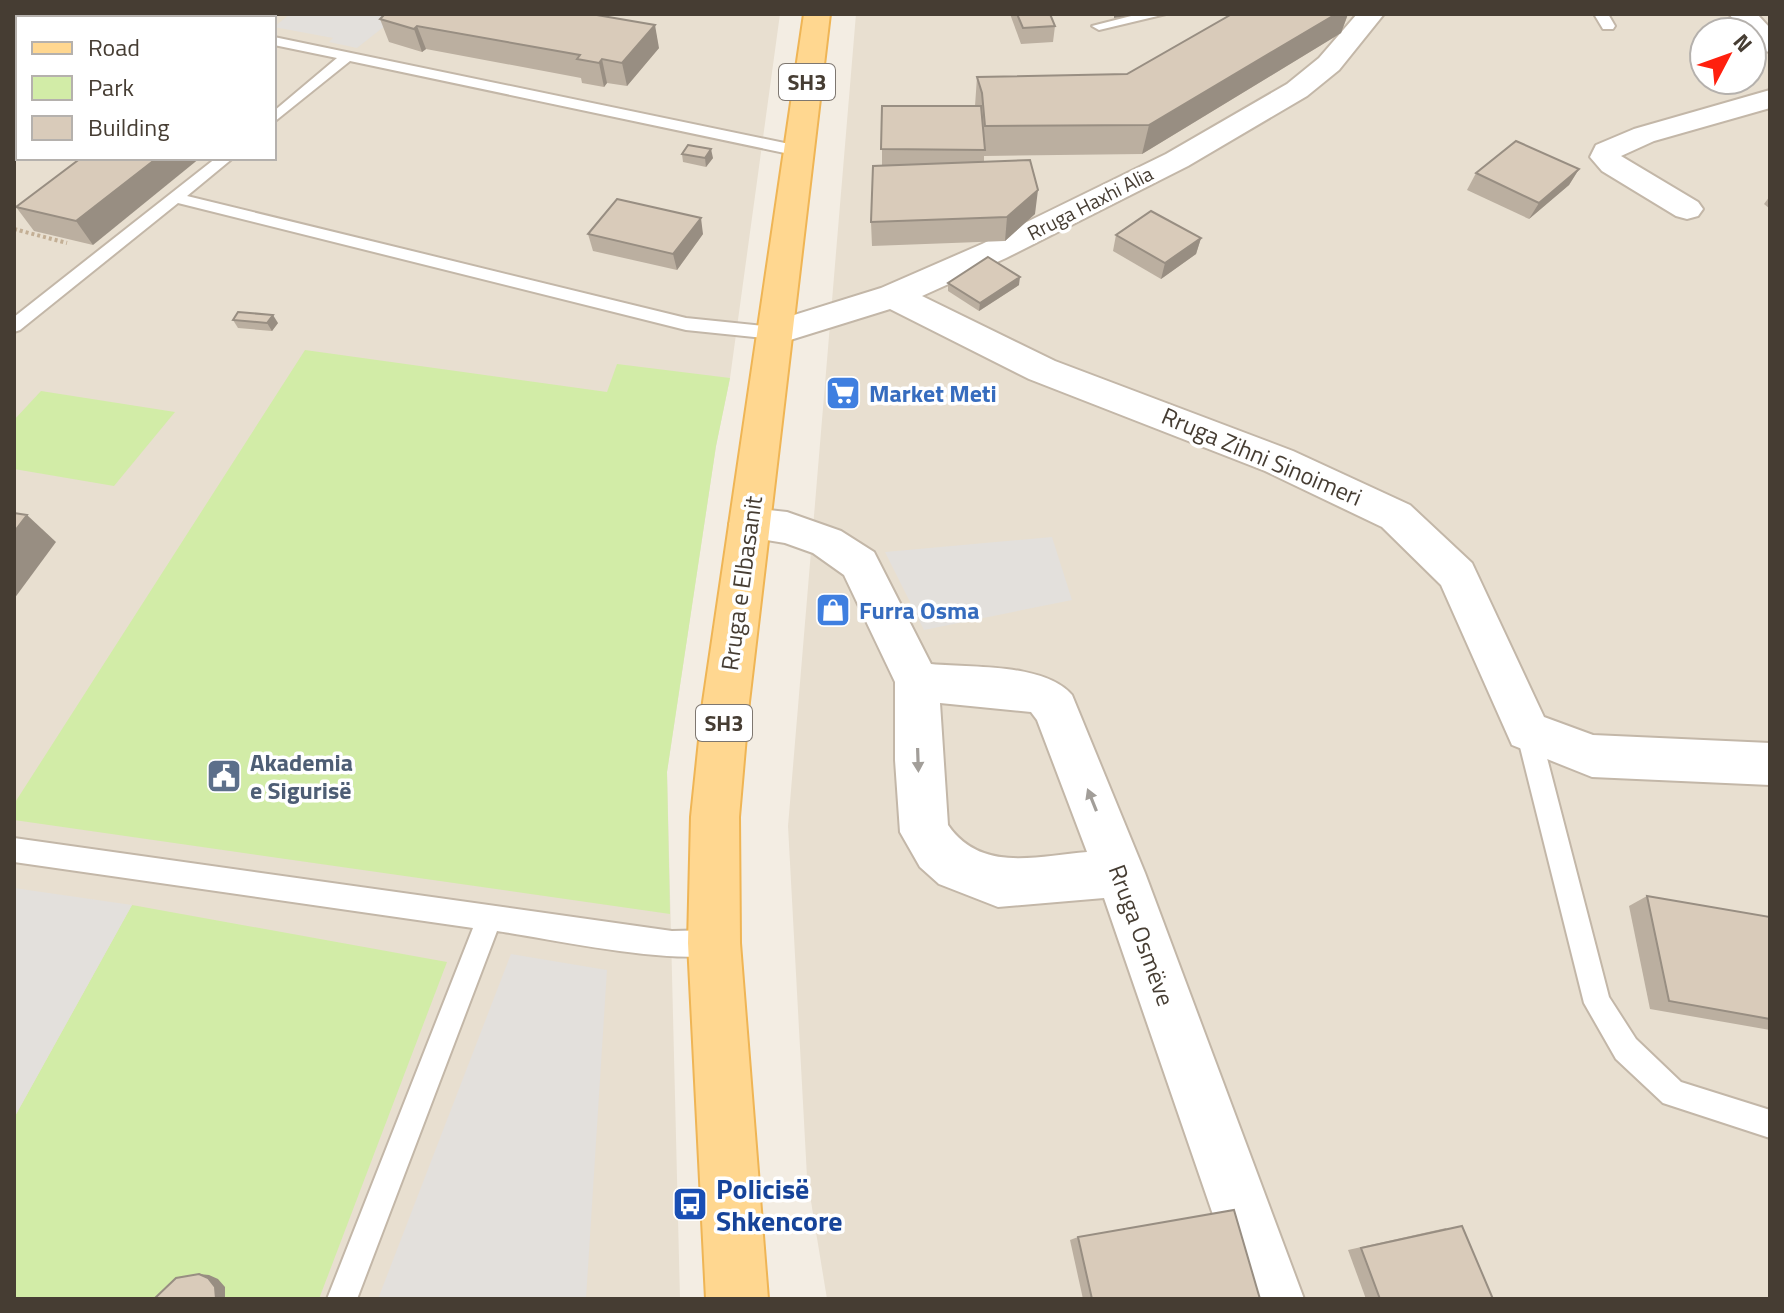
<svg xmlns="http://www.w3.org/2000/svg" width="1784" height="1313" font-family="'Titillium Web',sans-serif">
<style>
.residential{fill:#e8dfd0;fill-rule:evenodd}
.green{fill:#d2eca7}
.parking{fill:#e3e0dc}
.lines{fill:none;stroke-linecap:round;stroke-linejoin:round}
.service-casing{stroke:#c3b7a8;stroke-width:4}
.minor-casing{stroke:#c3b7a8;stroke-width:4}
.primary-casing{stroke:#efb555;stroke-width:4}
.path-far1{stroke:#c3af95;stroke-width:3;stroke-dasharray:3 3;stroke-linecap:butt}
.path{stroke:#c3af95;stroke-width:4;stroke-dasharray:3 3;stroke-linecap:butt}
.service{fill:#fff;fill-rule:evenodd}
.minor{fill:#fff;fill-rule:evenodd}
.primary{fill:#ffd790;fill-rule:evenodd}
.wall{fill:#bbafa0}
.shaded-wall{fill:#988e82}
.building{fill:#d9cbba;stroke:#988e82;stroke-width:2}
.oneway{fill:#a29e99}
.labels{text-anchor:middle;dominant-baseline:central;stroke-width:7;stroke-linejoin:round;paint-order:stroke}
.far-street-label{font-size:20px;fill:#463d33;stroke:#fff}
.shield{fill:#fff;stroke:#7e7770;stroke-width:2}
.shield-label{font-size:22px;font-weight:bold;fill:#463d33}
.shop-label{font-size:24px;font-weight:bold;fill:#366cbe;stroke:#fff;text-anchor:start}
.street-label{font-size:24px;fill:#463d33;stroke:#fff}
.service-label{font-size:24px;font-weight:bold;fill:#4e5e75;stroke:#fff;text-anchor:start}
.near-transit-label{font-size:28px;font-weight:bold;fill:#164399;stroke:#fff;text-anchor:start}
</style>
<rect width="100%" height="100%" fill="#f3ede3"/>
<!-- residential -->
<g class="residential">
<path d="M 14,14 L 780,14 L 730,378 L 716,446 L 667,772 L 680,1299 L 14,1299 ZM 18,18 L 274,18 L 274,158 L 18,158 Z"/>
<path d="M 856,14 L 1770,14 L 1770,1299 L 827,1299 L 807,1177 L 788,826 ZM 1704,32 L 1752,32 L 1752,80 L 1704,80 Z"/>
</g>
<!-- green -->
<g class="green">
<polygon points="305,350 607,392 617,364 730,378 716,446 667,772 670,914 14,820 14,804"/>
<polygon points="41,391 175,412 114,486 14,469 14,420"/>
<polygon points="132,905 447,962 319,1299 14,1299 14,1118"/>
</g>
<!-- parking -->
<g class="parking">
<polygon points="290,14 400,14 357,48 329,42 333,38 274,27"/>
<polygon points="1052,537 1072,600 924,630 885,552"/>
<polygon points="14,888 132,905 14,1118"/>
<polygon points="511,954 607,970 586,1299 378,1299"/>
</g>
<g class="lines">
<!-- service casing -->
<g class="service-casing">
<g id="service">
<polygon points="136,14 163,14 170,18 143,18"/>
<polygon points="1139,14 1166,14 1099,30 1092,26"/>
<polygon points="1594,14 1608,14 1615,26 1613,29 1603,29"/>
<polygon points="274,37 799,146 807,151 799,156 350,61 274,122 274,111 337,58 274,45"/>
<polygon points="216,158 233,158 187,196 686,318 774,327 783,333 774,339 686,330 178,203 20,330 14,332 14,317"/>
<polygon points="1528,721 1536,724 1540,731 1609,997 1636,1039 1681,1082 1770,1110 1770,1138 1663,1103 1616,1059 1584,1003 1516,731 1520,724"/>
<path d="M 14,838 L 672,931 L 714,930 L 723,934 L 727,943 L 723,952 C 684,968 545,938 497,931 L 357,1299 L 327,1299 L 473,928 L 14,862 Z"/>
</g>
</g>
<!-- minor casing -->
<g class="minor-casing">
<g id="minor">
<polygon points="1357,14 1384,14 1339,70 1307,96 1188,166 1006,258 922,296 1055,361 1293,451 1410,505 1472,563 1544,717 1593,735 1770,743 1770,785 1592,777 1512,745 1441,585 1382,527 1265,471 1029,379 890,309 774,345 762,341 756,333 762,325 881,288 982,244 1166,154 1287,84 1319,58"/>
<polygon points="1729,14 1757,14 1770,28 1770,52 1760,50 1752,41 1752,32 1744,32"/>
<polygon points="1770,90 1770,108 1654,141 1621,156 1698,202 1703,209 1698,216 1687,219 1676,216 1602,171 1590,157 1596,145 1634,129"/>
<path d="M 749,508 L 787,512 L 841,531 L 874,552 L 931,664 C 971,668 1045,663 1072,695 L 1145,873 L 1304,1299 L 1242,1299 L 1104,898 L 998,907 L 939,884 L 920,867 L 900,832 L 895,760 L 895,682 L 844,575 L 813,553 L 785,543 L 735,535 L 729,524 L 735,513 ZM 940,703 L 1031,712 L 1037,720 L 1087,852 C 1037,856 981,873 948,825 Z"/>
</g>
</g>
<!-- primary casing -->
<g class="primary-casing">
<polygon id="primary" points="804,14 830,14 749,702 739,817 740,943 768,1299 706,1299 688,943 691,817 703,702"/>
</g>
<!-- path-far1 -->
<g class="path-far1">
<polyline points="14,104 18,105"/>
<polyline points="14,229 20,231"/>
</g>
<!-- path -->
<polyline class="path" points="14,229 67,243"/>
<!-- service -->
<use href="#service" class="service"/>
<!-- minor -->
<use href="#minor" class="minor"/>
<!-- primary -->
<use href="#primary" class="primary"/>
</g>
<!-- wall -->
<g class="wall">
<polygon points="14,14 108,14 110,18 18,18 18,39 14,38"/>
<polygon points="1010,14 1050,14 1055,26 1053,42 1021,44"/>
<polygon points="1232,14 1348,14 1341,33 1142,154 984,156 984,162 1035,214 1005,241 872,246 871,222 882,166 882,106 975,106 977,77 1127,74"/>
<polygon points="380,19 659,48 627,86 607,83 604,87 582,83 581,78 426,49 422,52 389,42"/>
<polygon points="682,154 713,158 706,167 683,162"/>
<polygon points="81,158 93,245 34,231 16,207"/>
<polygon points="1579,169 1569,185 1529,219 1467,190 1476,173"/>
<polygon points="1770,196 1770,209 1764,204"/>
<polygon points="588,234 703,234 677,270 593,251"/>
<polygon points="1116,235 1201,238 1196,254 1161,279 1113,251"/>
<polygon points="948,283 1019,285 979,311 948,291"/>
<polygon points="233,320 278,323 272,331 238,328"/>
<polygon points="1647,896 1770,917 1770,1030 1650,1009 1629,906"/>
<polygon points="1446,1228 1493,1299 1366,1299 1348,1250"/>
<polygon points="1078,1237 1260,1299 1083,1299 1070,1240"/>
</g>
<!-- shaded-wall -->
<g class="shaded-wall">
<polygon points="95,14 108,14 110,18 89,18"/>
<polygon points="1114,14 1138,14 1114,18"/>
<polygon points="1336,14 1348,14 1341,33 1142,154 1149,125"/>
<polygon points="655,25 659,48 627,86 622,63"/>
<polygon points="417,26 426,49 422,52 414,29"/>
<polygon points="602,59 607,83 604,87 599,63"/>
<polygon points="711,149 713,158 706,167 705,158"/>
<polygon points="157,158 200,158 93,245 76,221"/>
<polygon points="1579,169 1569,185 1529,219 1539,203"/>
<polygon points="1038,190 1035,214 1005,241 1007,217"/>
<polygon points="701,218 703,234 677,270 673,254"/>
<polygon points="1201,238 1196,254 1161,279 1165,263"/>
<polygon points="1020,277 1019,285 979,311 980,303"/>
<polygon points="273,315 278,323 272,331 267,323"/>
<polygon points="27,515 56,542 14,599 14,532"/>
<polygon points="199,1274 209,1275 218,1279 225,1287 225,1299 216,1299"/>
</g>
<!-- building -->
<g class="building">
<polygon points="14,14 95,14 89,18 18,18 18,20 14,19"/>
<polygon points="385,14 591,14 655,25 622,63 602,59 599,63 577,59 580,55 417,26 414,29 380,19"/>
<polygon points="1017,14 1050,14 1055,26 1023,28"/>
<polygon points="1232,14 1336,14 1149,125 985,126 982,93 977,77 1127,74"/>
<polygon points="882,106 981,106 985,150 881,149"/>
<polygon points="1516,141 1579,169 1539,203 1476,173"/>
<polygon points="688,145 711,149 705,158 682,154"/>
<polygon points="81,158 157,158 76,221 16,207"/>
<polygon points="1030,160 1038,190 1007,217 871,222 873,166"/>
<polygon points="617,199 701,218 673,254 588,234"/>
<polygon points="1151,211 1201,238 1165,263 1116,235"/>
<polygon points="988,257 1020,277 980,303 948,283"/>
<polygon points="238,312 273,315 267,323 233,320"/>
<polygon points="14,513 27,515 14,532"/>
<polygon points="1647,896 1770,917 1770,1019 1669,1001"/>
<polygon points="1234,1210 1260,1299 1092,1299 1078,1237"/>
<polygon points="1462,1226 1493,1299 1380,1299 1361,1248"/>
<polygon points="199,1274 208,1278 215,1287 216,1299 154,1299 176,1278"/>
</g>
<!-- one-way arrows -->
<defs><path id="oneway-solid" d="M-6-.8H1V-3.2L6.5 0L1 3.2V.8H-6Z" transform="scale(2)"/></defs>
<g class="oneway">
<use href="#oneway-solid" transform="translate(918 760) rotate(88)"/>
<use href="#oneway-solid" transform="translate(1092 800) rotate(-112)"/>
</g>
<!-- icons -->
<defs>
<g id="supermarket-square" transform="scale(1.8)"><rect x="-9" y="-9" width="18" height="18" rx="4" fill="#3f7fe0" stroke="#fff"/><path d="M-6-5.5h2.5l.6 2H6L4.5 2H-2.5L-4.4-4H-6ZM-1.5 3.2a1.3 1.3 0 1 0 .1 0ZM3 3.2a1.3 1.3 0 1 0 .1 0Z" fill="#fff"/></g>
<g id="shop-square" transform="scale(1.8)"><rect x="-9" y="-9" width="18" height="18" rx="4" fill="#3f7fe0" stroke="#fff"/><path d="M-5-2.5h2.3a2.7 3.5 0 0 1 5.4 0H5L5.5 6h-11ZM-1.5-2.5h3a1.5 2.3 0 0 0-3 0Z" fill="#fff"/></g>
<g id="civic-square" transform="scale(1.8)"><rect x="-9" y="-9" width="18" height="18" rx="4" fill="#5c6f8a" stroke="#fff"/><path d="M-.6-6.5H3V-4.5H.6V-3L4-1V1h2V6H-6V1h2V-1L-.6-3ZM-1.2 2.5V6h2.4V2.5Z" fill="#fff"/></g>
<g id="bus-square" transform="scale(1.8)"><rect x="-9" y="-9" width="18" height="18" rx="4" fill="#1a4fb4" stroke="#fff"/><path d="M-5-6H5V4H4V6H2V4H-2V6H-4V4H-5ZM-3.5-4V0h7V-4ZM-3.5 1.2v1.5H-2V1.2ZM2 1.2v1.5H3.5V1.2Z" fill="#fff"/></g>
</defs>
<g fill-rule="evenodd">
<use href="#supermarket-square" x="843" y="393"/>
<use href="#shop-square" x="833" y="610"/>
<use href="#civic-square" x="224" y="776"/>
<use href="#bus-square" x="690" y="1204"/>
</g>
<g class="labels">
<!-- far-street labels -->
<g class="far-street-label">
<text transform="translate(1090 203) rotate(-27)">Rruga Haxhi Alia</text>
</g>
<!-- shield labels -->
<g class="shield">
<rect x="779" y="64" width="56" height="36" rx="6"/>
<rect x="696" y="705" width="56" height="36" rx="6"/>
</g>
<g class="shield-label">
<text x="807" y="82">SH3</text>
<text x="724" y="723">SH3</text>
</g>
<!-- shop labels -->
<g class="shop-label">
<text x="869" y="393">Market Meti</text>
<text x="859" y="610">Furra Osma</text>
</g>
<!-- street labels -->
<g class="street-label">
<text transform="translate(1262 456) rotate(23)">Rruga Zihni Sinoimeri</text>
<text transform="translate(741 583) rotate(-82)">Rruga e Elbasanit</text>
<text transform="translate(1142 935) rotate(70)">Rruga Osmëve</text>
</g>
<!-- service labels -->
<g class="service-label">
<text x="250" y="762">Akademia<tspan x="250" dy="28">e Sigurisë</tspan></text>
</g>
<!-- near-transit labels -->
<g class="near-transit-label">
<text x="716" y="1188">Policisë<tspan x="716" dy="32">Shkencore</tspan></text>
</g>
</g>
<!-- border -->
<rect width="1784" height="1313" fill="none" stroke="#463d33" stroke-width="32"/>
<!-- legend -->
<rect x="16" y="16" width="260" height="144" fill="#ffffff" stroke="#b5b1ad" stroke-width="2"/>
<rect x="32" y="42" width="40" height="12" fill="#ffd790" stroke="#b5b1ad" stroke-width="2"/>
<text x="88" y="56" font-size="24" fill="#463d33">Road</text>
<rect x="32" y="76" width="40" height="24" fill="#d2eca7" stroke="#b5b1ad" stroke-width="2"/>
<text x="88" y="96" font-size="24" fill="#463d33">Park</text>
<rect x="32" y="116" width="40" height="24" fill="#d9cbba" stroke="#b5b1ad" stroke-width="2"/>
<text x="88" y="136" font-size="24" fill="#463d33">Building</text>
<!-- north arrow -->
<g transform="translate(1728 56) rotate(49)"><circle r="38" fill="#ffffff" stroke="#b5b1ad" stroke-width="2"/>
<path d="M0-6L14 30L0 20L-14 30Z" fill="#ff200e"/>
<text y="-12" font-size="22" font-weight="bold" text-anchor="middle" fill="#463d33">N</text>
</g>
</svg>
